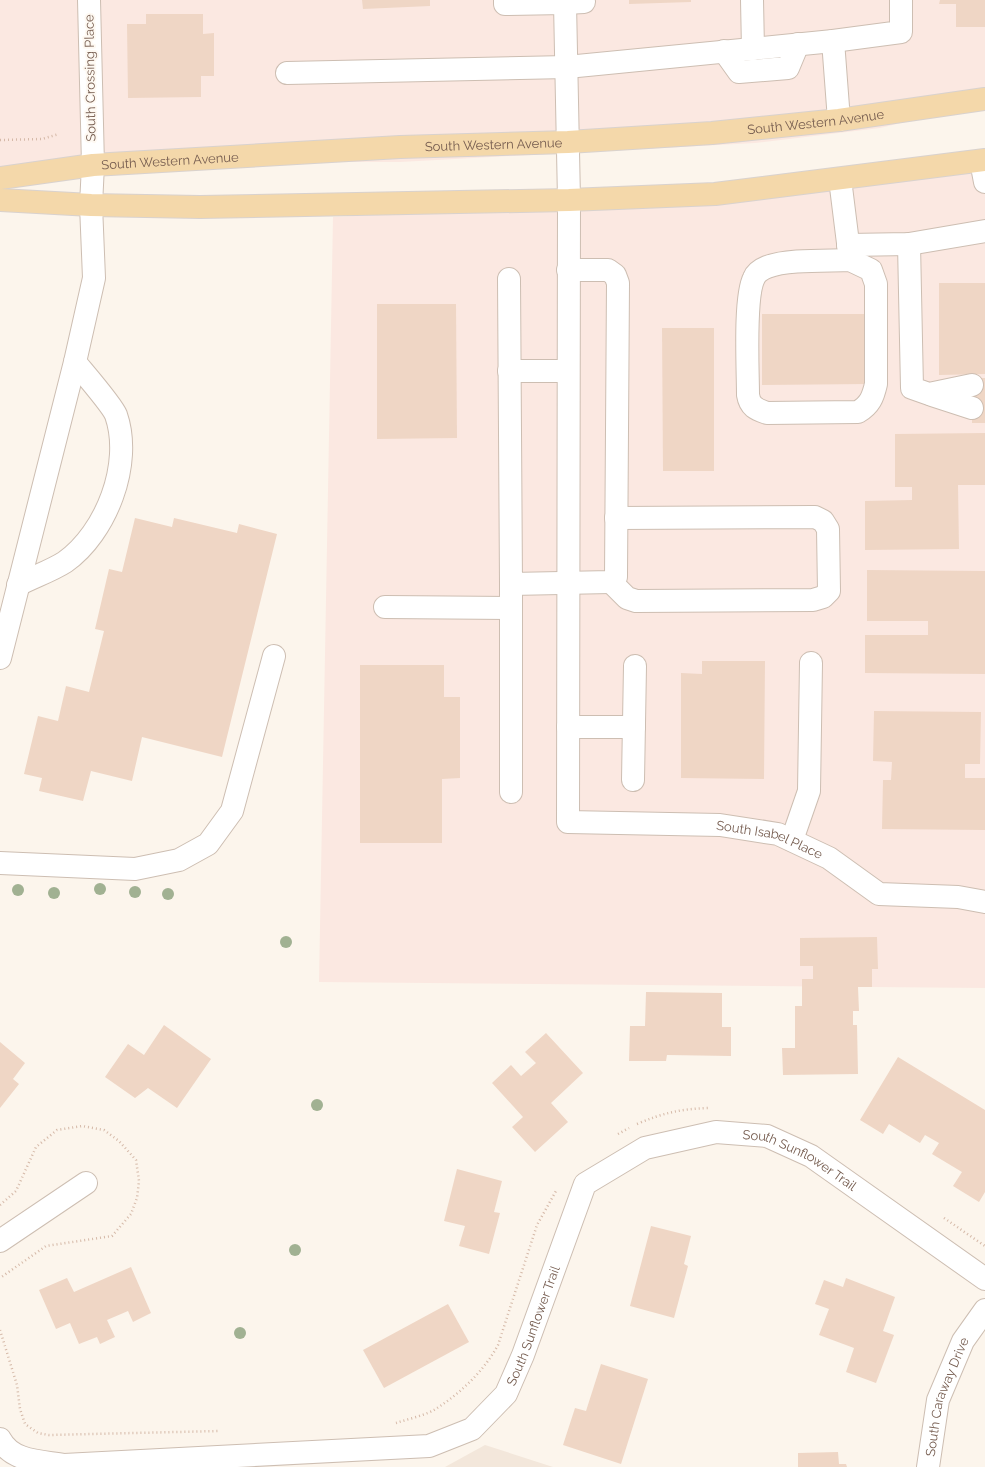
<svg xmlns="http://www.w3.org/2000/svg" width="985" height="1467" font-family="Raleway,sans-serif">
<style>
.residential{fill:#f3e7db}
.commercial{fill:#fbe8e1}
.building{fill:#efd6c5}
.lines{fill:none;stroke-linecap:round;stroke-linejoin:round}
.minor-casing{stroke:#cdbeb2;stroke-width:24}
.major-casing{stroke:#d9d2ce;stroke-width:24}
.path{stroke:#d5b9a8;stroke-width:2.5;stroke-dasharray:1 3;stroke-linecap:butt}
.minor{stroke:#fff;stroke-width:22}
.major{stroke:#f4d8aa;stroke-width:22}
.tree{fill:#a1b192}
.labels{text-anchor:middle;dominant-baseline:central;stroke-width:4;stroke-linejoin:round;paint-order:stroke}
.street-label{font-size:13px;fill:#765d50;stroke:#fef9f2}
</style>
<rect width="100%" height="100%" fill="#fcf5ec"/>
<!-- residential -->
<polygon class="residential" points="485,1445 553,1467 445,1467"/>
<!-- commercial -->
<g class="commercial">
<polygon points="0,0 985,0 985,103 880,128 755,143 400,162 251,162 0,166"/>
<polygon points="985,156 985,988 319,982 333,217 723,198"/>
</g>
<!-- building -->
<g class="building">
<polygon points="362,0 430,0 430,6 363,9"/>
<polygon points="629,0 691,0 691,2 629,4"/>
<polygon points="940,0 985,0 985,27 956,27 956,4 939,4"/>
<polygon points="146,14 203,14 203,34 214,33 214,76 201,76 201,97 128,98 127,24 146,24"/>
<polygon points="939,283 985,283 985,374 939,375"/>
<polygon points="377,304 456,304 457,438 377,439"/>
<polygon points="762,314 868,314 868,384 762,385"/>
<polygon points="662,328 714,328 714,471 663,471"/>
<rect x="972" y="378" width="13" height="45"/>
<polygon points="985,433 985,485 958,485 959,549 865,550 865,501 912,500 912,487 895,487 895,434"/>
<polygon points="135,518 172,527 174,518 237,533 239,524 277,534 222,757 142,737 132,781 91,771 83,801 39,791 42,778 24,774 38,716 58,721 66,686 89,692 104,631 95,629 109,569 122,572"/>
<polygon points="867,570 985,571 985,674 865,673 865,635 928,635 928,621 867,621"/>
<polygon points="702,661 765,661 764,779 681,778 681,673 702,674"/>
<polygon points="360,665 444,665 444,697 460,697 460,778 442,779 442,843 360,843"/>
<polygon points="874,711 981,712 980,764 965,764 965,778 985,778 985,830 882,829 883,780 891,780 892,762 873,761"/>
<polygon points="877,937 878,969 872,969 872,987 858,987 859,1011 853,1011 853,1025 857,1025 858,1074 783,1075 782,1048 795,1048 795,1006 802,1006 802,979 813,979 813,966 800,966 800,938"/>
<polygon points="646,992 722,993 722,1027 731,1027 731,1056 667,1055 666,1061 629,1061 630,1026 645,1026"/>
<polygon points="164,1025 211,1059 177,1108 148,1088 135,1098 105,1077 128,1044 144,1055"/>
<polygon points="546,1033 583,1073 551,1103 568,1122 535,1152 512,1127 523,1117 492,1083 511,1065 521,1076 536,1063 525,1052"/>
<polygon points="0,1042 25,1063 13,1079 19,1084 0,1108"/>
<polygon points="898,1057 985,1110 985,1192 979,1202 953,1186 962,1172 932,1154 939,1143 925,1135 920,1143 889,1124 883,1134 860,1120"/>
<polygon points="457,1169 502,1181 494,1212 500,1213 489,1254 459,1246 465,1226 444,1221"/>
<polygon points="651,1226 691,1236 684,1264 688,1266 674,1318 630,1306"/>
<polygon points="131,1267 151,1313 133,1322 128,1311 107,1320 115,1337 100,1344 97,1337 79,1344 70,1323 56,1329 39,1290 67,1278 74,1292"/>
<polygon points="846,1278 895,1297 883,1331 894,1335 876,1383 846,1372 854,1348 819,1335 829,1309 815,1304 824,1280 843,1287"/>
<polygon points="448,1304 469,1342 384,1388 363,1350"/>
<polygon points="601,1364 648,1379 621,1464 563,1445 575,1408 586,1411"/>
<polygon points="838,1452 839,1464 846,1464 847,1467 798,1467 798,1453"/>
</g>
<g class="lines">
<!-- minor casing -->
<g class="minor-casing">
<g id="minor">
<path id="s1" d="M 505,0 L 505,4 L 565,3 L 569,200 L 568,822 L 720,825 L 778,834 L 829,858 L 879,894 L 958,897 L 985,902"/>
<polyline points="752,0 753,49"/>
<polyline points="565,3 584,2 583,0"/>
<polyline points="833,41 839,120"/>
<polyline points="724,51 739,72 788,68 798,44"/>
<polyline points="287,73 567,67 833,41 901,32 901,0"/>
<polyline points="981,161 985,182"/>
<polyline points="840,179 850,259"/>
<polyline points="909,244 912,388 929,394 972,385"/>
<polyline points="848,245 909,244 985,231"/>
<path d="M 850,260 L 871,270 L 876,284 L 876,384 C 873,397 870,405 858,412 L 767,413 C 756,409 750,407 748,395 C 748,370 744,297 754,278 C 756,273 762,269 767,267 C 787,259 828,261 850,260 Z"/>
<polyline points="509,279 511,584 611,582 616,577 618,283 615,275 608,270 568,270"/>
<polyline points="509,371 568,371"/>
<polyline points="932,395 972,408"/>
<polyline points="611,582 627,598 636,601 813,600 823,597 829,591 828,529 823,521 815,517 616,518"/>
<path d="M 18,585 C 33,577 51,571 65,562 C 106,533 133,464 116,415 C 112,405 84,373 75,362"/>
<polyline points="385,607 511,608"/>
<polyline points="0,658 75,362 94,278 91,205 93,165 89,0"/>
<polyline points="568,727 634,727"/>
<polyline points="633,780 635,666"/>
<polyline points="511,792 511,583"/>
<polyline points="792,840 809,791 811,663"/>
<polyline points="0,863 135,869 179,860 208,844 232,811 274,656"/>
<polyline points="0,1241 86,1183"/>
<path id="s2" d="M 0,1439 C 12,1462 41,1461 64,1465 L 429,1446 L 472,1429 L 506,1394 L 523,1355 L 585,1184 L 645,1148 L 716,1132 L 767,1136 L 811,1156 L 985,1279"/>
<path id="s3" d="M 928,1467 L 938,1400 L 963,1341 L 985,1310"/>
</g>
</g>
<!-- major casing -->
<g class="major-casing">
<g id="major">
<path id="s4" d="M 0,178 L 93,165 L 400,147 L 568,142 L 712,133 L 839,120 L 985,99"/>
<polyline points="0,200 91,205 200,207 569,200 715,194 985,160"/>
</g>
</g>
<!-- path -->
<g class="path">
<polyline points="0,140 42,139 59,134"/>
<path d="M 637,1124 C 663,1113 680,1109 708,1108"/>
<polyline points="618,1134 629,1128"/>
<polyline points="0,1205 16,1191 36,1147 57,1130 82,1126 104,1130 119,1141 136,1160 139,1181 137,1198 131,1214 112,1236 46,1246 0,1278"/>
<polyline points="944,1218 985,1246"/>
<polyline points="0,1330 17,1385 20,1409 25,1424 38,1433 49,1435 220,1431"/>
<path d="M 396,1423 C 408,1419 423,1416 434,1410 C 460,1394 484,1371 498,1345 L 537,1225 L 556,1191"/>
</g>
<!-- minor -->
<use href="#minor" class="minor"/>
<!-- major -->
<use href="#major" class="major"/>
</g>
<!-- trees -->
<g class="tree">
<circle cx="100" cy="889" r="6"/>
<circle cx="18" cy="890" r="6"/>
<circle cx="135" cy="892" r="6"/>
<circle cx="54" cy="893" r="6"/>
<circle cx="168" cy="894" r="6"/>
<circle cx="286" cy="942" r="6"/>
<circle cx="317" cy="1105" r="6"/>
<circle cx="295" cy="1250" r="6"/>
<circle cx="240" cy="1333" r="6"/>
</g>
<g class="labels">
<!-- street labels -->
<g class="street-label">
<text transform="translate(90 78) rotate(-91)">South Crossing Place</text>
<text stroke="none"><textPath href="#s4" startOffset="818">South Western Avenue</textPath></text>
<text stroke="none"><textPath href="#s4" startOffset="495">South Western Avenue</textPath></text>
<text stroke="none"><textPath href="#s4" startOffset="171">South Western Avenue</textPath></text>
<text stroke="none"><textPath href="#s1" startOffset="1087">South Isabel Place</textPath></text>
<text stroke="none"><textPath href="#s2" startOffset="990">South Sunflower Trail</textPath></text>
<text stroke="none"><textPath href="#s2" startOffset="606">South Sunflower Trail</textPath></text>
<text stroke="none"><textPath href="#s3" startOffset="73">South Caraway Drive</textPath></text>
</g>
</g>
</svg>
